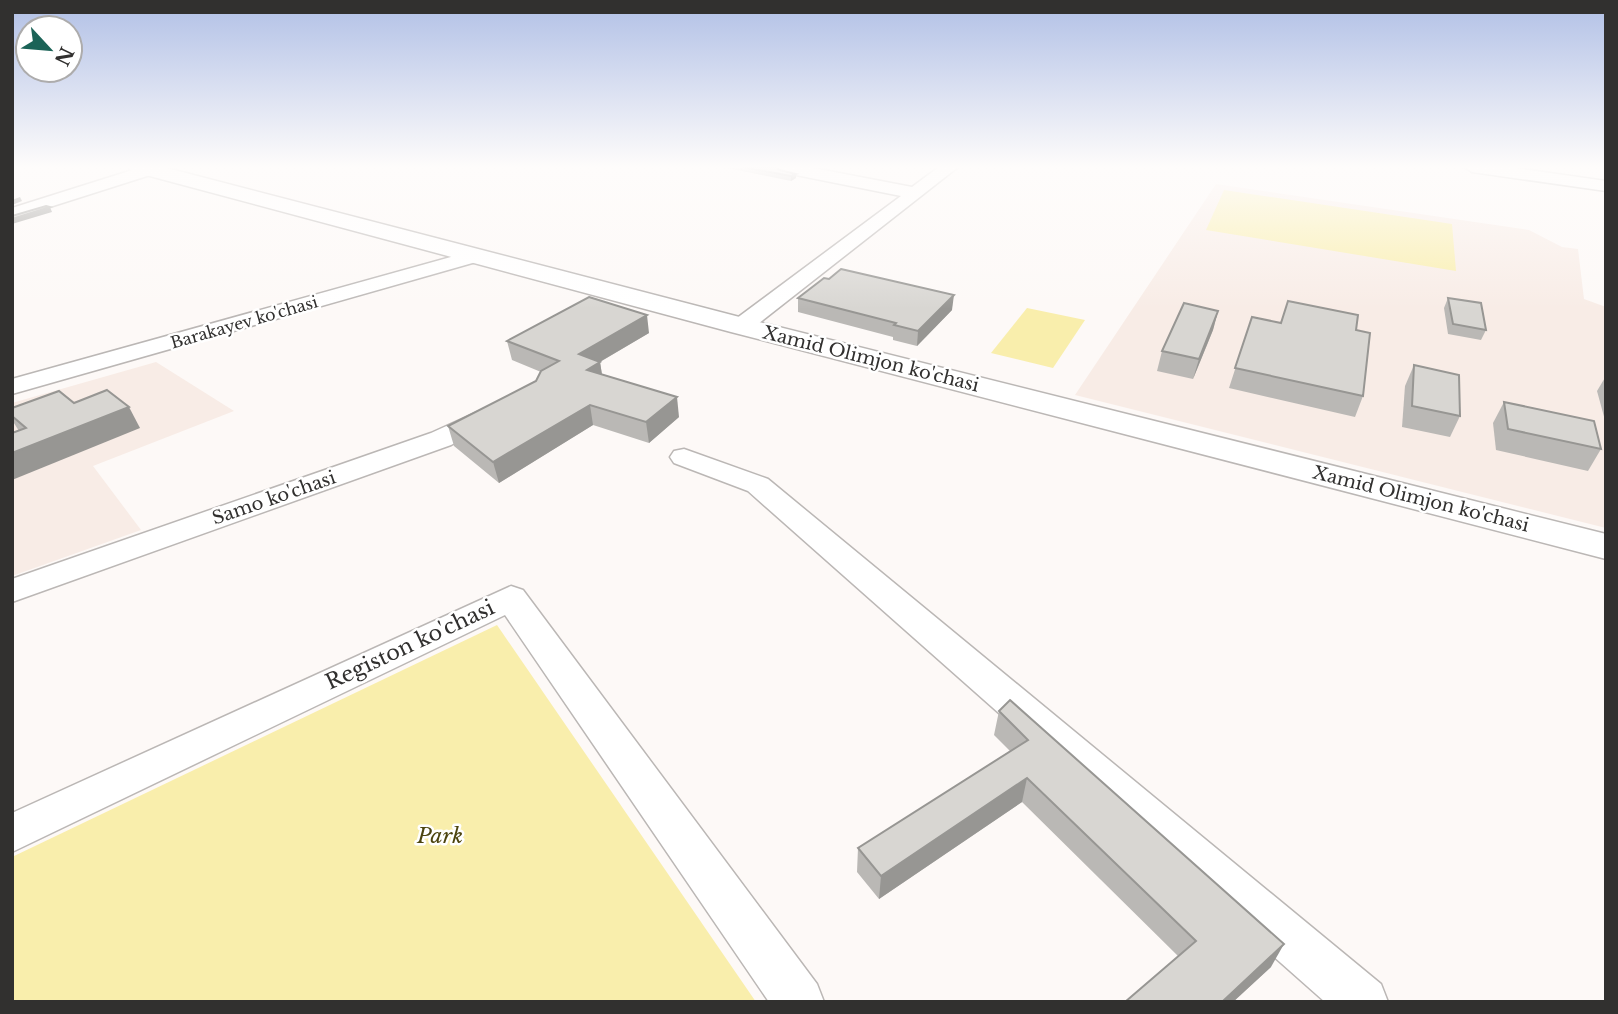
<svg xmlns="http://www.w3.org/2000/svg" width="1618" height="1014" font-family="'Libre Baskerville',serif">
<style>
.built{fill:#f8ece6}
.green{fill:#f9eeac}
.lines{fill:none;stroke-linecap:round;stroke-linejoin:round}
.minor-casing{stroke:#bbb7b5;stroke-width:3}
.major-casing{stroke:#bbb7b5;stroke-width:3}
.minor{fill:#fff;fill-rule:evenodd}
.major{fill:#fff;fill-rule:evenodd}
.wall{fill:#bab8b5}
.shaded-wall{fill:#979693}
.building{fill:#d8d6d2;stroke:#979693;stroke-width:2}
.labels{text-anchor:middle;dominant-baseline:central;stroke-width:5;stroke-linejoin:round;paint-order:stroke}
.far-street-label{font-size:16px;fill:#31302f;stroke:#fff}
.street-label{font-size:18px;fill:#31302f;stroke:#fff}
.near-street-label{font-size:21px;fill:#31302f;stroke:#fff}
.near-park-label{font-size:21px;font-style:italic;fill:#4c440e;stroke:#fff}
</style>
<rect width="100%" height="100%" fill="#fdf9f7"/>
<!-- built -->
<g class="built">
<polygon points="1216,184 1529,230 1562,247 1578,249 1584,299 1606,307 1606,528 1075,395"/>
<polygon points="156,362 234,411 93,466 141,530 12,576 12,403"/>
</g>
<!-- green -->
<g class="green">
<polygon points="1224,190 1452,224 1456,271 1206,230"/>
<polygon points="1027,308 1085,320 1053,368 991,353"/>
<polygon points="497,625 756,1002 13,1002 12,857"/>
</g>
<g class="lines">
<!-- minor casing -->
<g class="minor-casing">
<g id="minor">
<polygon points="142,167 168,167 166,170 12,219 12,208"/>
<polygon points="773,167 808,167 912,187 939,167 958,167 749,331 733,331 730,326 733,321 901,196 781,172"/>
<polygon points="1464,167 1509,167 1606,181 1606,191 1472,172"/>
<polygon points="476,250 483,252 486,256 483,260 12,394 12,379"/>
<polygon points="484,409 493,411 497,417 493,423 451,445 12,602 12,579 431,433"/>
<polygon points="684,449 768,479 1381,984 1388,1002 1325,1002 748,491 674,463 670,457 674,451"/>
<polygon points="511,586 523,590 817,984 824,1002 769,1002 505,615 12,852 12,813"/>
</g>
</g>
<!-- major casing -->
<g class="major-casing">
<polygon id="major" points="128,167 163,167 751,320 1606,534 1606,559 731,332 131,171"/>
</g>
<!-- minor -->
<use href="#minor" class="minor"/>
<!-- major -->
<use href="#major" class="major"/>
</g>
<!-- wall -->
<g class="wall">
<polygon points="723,167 775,167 796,178 791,181"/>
<polygon points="798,298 952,310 917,346 893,340 893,337 798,312"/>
<polygon points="1448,298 1486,330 1481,340 1448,334 1444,308"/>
<polygon points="1288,301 1356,330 1363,396 1355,417 1229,388 1252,317 1281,323"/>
<polygon points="1218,311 1213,330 1193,379 1157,371 1162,351"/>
<polygon points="649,333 600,362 602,375 679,417 649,443 593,425 499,483 454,446 448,426 536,381 541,372 512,360 507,341"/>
<polygon points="1414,365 1460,416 1450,437 1402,427 1405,386"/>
<polygon points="1606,376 1606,424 1597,391"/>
<polygon points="1504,402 1601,449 1588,471 1496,450 1493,423"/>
<polygon points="74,403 140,428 19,431 12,420 12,408"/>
<polygon points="999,711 1271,967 1233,1002 1125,1002 1178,956 1022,802 879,899 857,872 858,848 1010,751 994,735"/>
</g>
<!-- shaded-wall -->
<g class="shaded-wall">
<polygon points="796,174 796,178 791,181 791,176"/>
<polygon points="20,197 22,201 12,205 12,200"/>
<polygon points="50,207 52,212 12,224 12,219"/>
<polygon points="954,295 952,310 917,346 918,331"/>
<polygon points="1218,311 1213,330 1193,379 1199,359"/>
<polygon points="647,315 649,333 591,367 600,362 603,381 590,390 579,354"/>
<polygon points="677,397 679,417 649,443 646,422"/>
<polygon points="590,405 593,425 499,483 493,462"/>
<polygon points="129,407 140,428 12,480 12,453"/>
<polygon points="1027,778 1022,802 879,899 881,876"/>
<polygon points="1284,944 1271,967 1233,1002 1222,1002"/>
</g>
<!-- building -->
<g class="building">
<polygon points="743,167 775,167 780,170 796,174 791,176"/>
<polygon points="46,206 50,207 12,219 12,216"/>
<polygon points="841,269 954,295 918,331 894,325 896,323 798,298 824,278 829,279"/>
<polygon points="589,297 647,315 579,354 600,362 587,370 677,397 646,422 590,405 493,462 448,426 536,381 541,371 559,361 507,341"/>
<polygon points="1448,298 1481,303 1486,330 1453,324"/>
<polygon points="1288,301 1358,315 1356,330 1370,333 1363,396 1235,368 1252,317 1281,323"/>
<polygon points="1184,303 1218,311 1199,359 1162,351"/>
<polygon points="1414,365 1459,375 1460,416 1412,406"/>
<polygon points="107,390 129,407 12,453 12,433 26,428 12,416 12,408 59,391 74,403"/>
<polygon points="1504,402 1594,421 1601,449 1508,429"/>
<polygon points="1010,700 1284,944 1222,1002 1125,1002 1196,941 1027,778 881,876 858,848 1028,740 999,711"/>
</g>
<!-- sky -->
<linearGradient id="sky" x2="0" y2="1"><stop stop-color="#b1c0e6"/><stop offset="0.54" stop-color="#fefcfb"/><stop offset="1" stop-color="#fefcfb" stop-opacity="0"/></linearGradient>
<rect width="1618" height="309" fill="url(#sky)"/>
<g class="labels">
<!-- far-street labels -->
<g class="far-street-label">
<text transform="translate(244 322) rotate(-16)">Barakayev ko'chasi</text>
</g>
<!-- street labels -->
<g class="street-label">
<text transform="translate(871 359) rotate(14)">Xamid Olimjon ko'chasi</text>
<text transform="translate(274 498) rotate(-19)">Samo ko'chasi</text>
<text transform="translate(1421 499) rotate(14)">Xamid Olimjon ko'chasi</text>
</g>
<!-- near-street labels -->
<g class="near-street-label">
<text transform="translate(410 645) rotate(-25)">Registon ko'chasi</text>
</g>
<!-- near-park labels -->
<g class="near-park-label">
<text x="440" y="836">Park</text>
</g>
</g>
<!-- border -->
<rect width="1618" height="1014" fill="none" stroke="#31302f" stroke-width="28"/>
<!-- north arrow -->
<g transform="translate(49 49) rotate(116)"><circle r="33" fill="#ffffff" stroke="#adacac" stroke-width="2"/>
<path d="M0-5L12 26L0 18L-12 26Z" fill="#1b6357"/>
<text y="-10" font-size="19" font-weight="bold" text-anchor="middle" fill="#31302f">N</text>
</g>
</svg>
